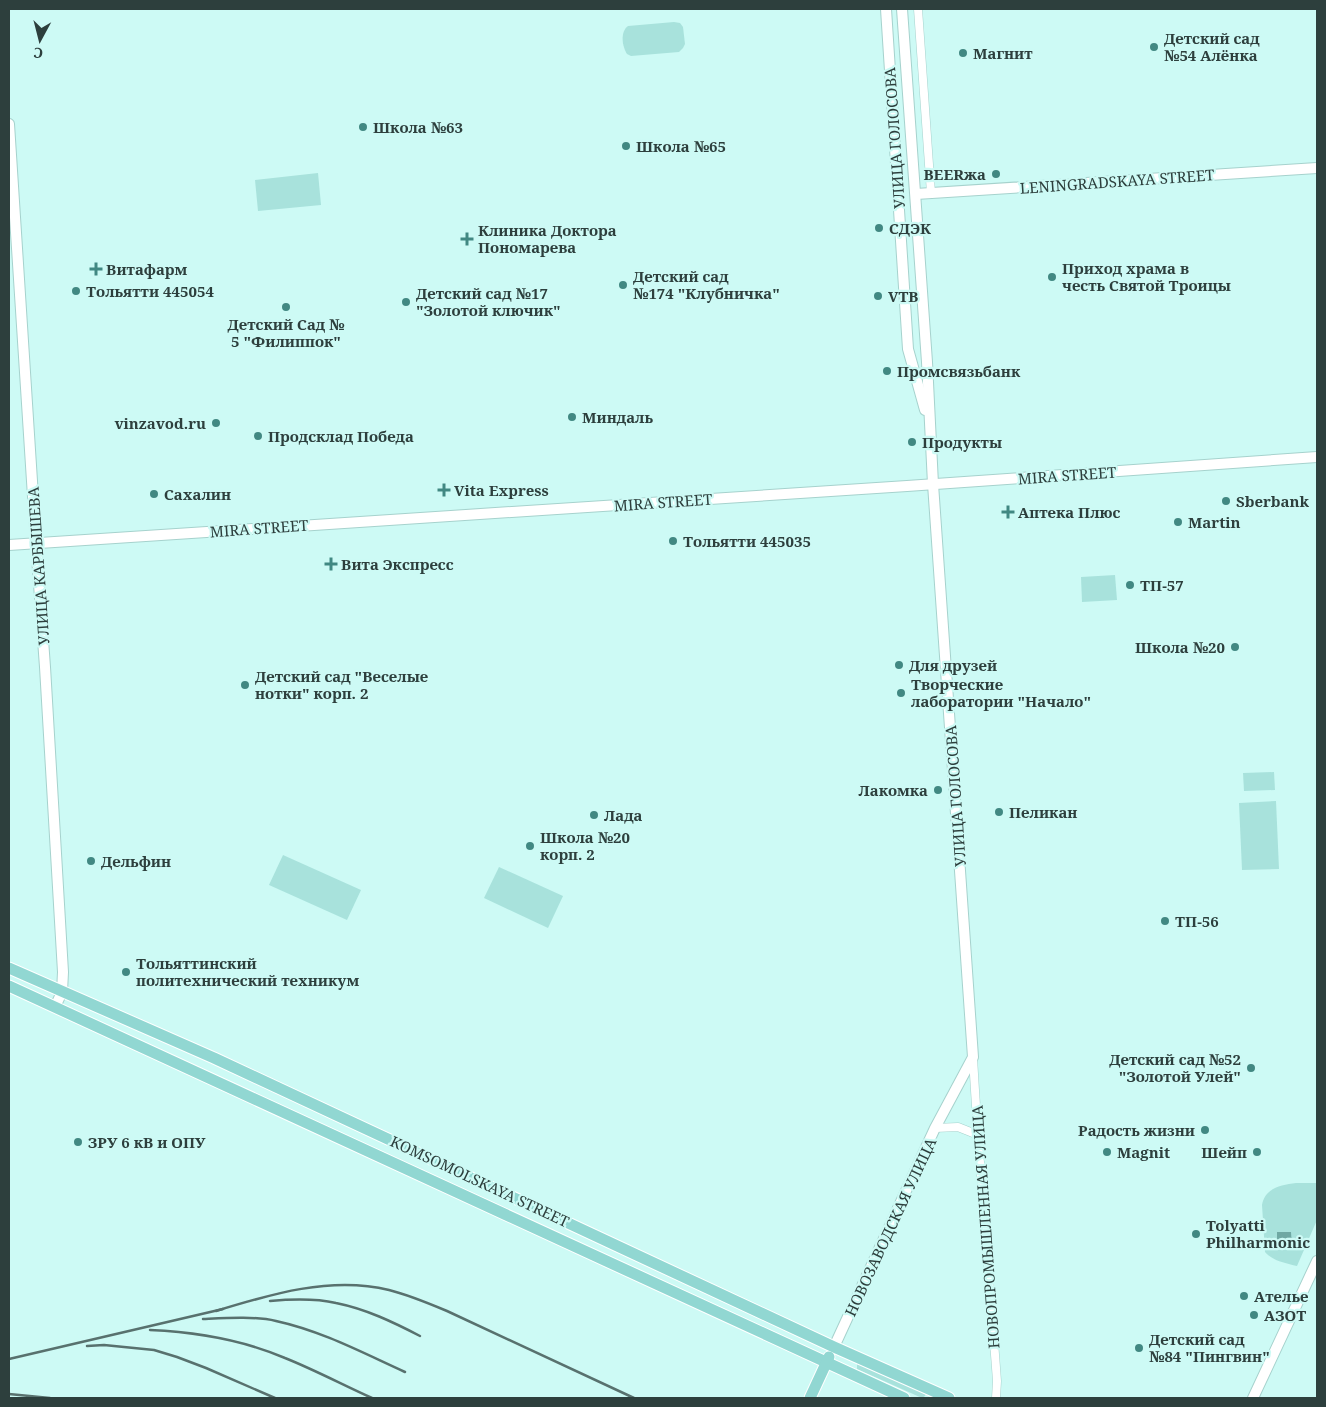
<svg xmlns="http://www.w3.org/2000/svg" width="1326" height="1407" font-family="'Noto Serif',serif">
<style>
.green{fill:#a8e2dc}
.water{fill:#6fa8a3}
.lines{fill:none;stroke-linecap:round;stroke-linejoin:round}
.street-casing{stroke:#a6d2cd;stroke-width:9}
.secondary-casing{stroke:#a6d2cd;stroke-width:12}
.primary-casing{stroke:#fff;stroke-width:13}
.street{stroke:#fff;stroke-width:8}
.secondary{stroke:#fff;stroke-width:10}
.primary{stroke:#91d7d2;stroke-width:11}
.rail{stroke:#58716e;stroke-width:2.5}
.poi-dot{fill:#418882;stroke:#cdfaf5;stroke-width:2}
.labels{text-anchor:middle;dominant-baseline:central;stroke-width:4.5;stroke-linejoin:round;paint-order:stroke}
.poi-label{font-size:15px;font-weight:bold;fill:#2d3f3d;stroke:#cdfaf5;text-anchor:start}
.street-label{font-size:15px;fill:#2d3f3d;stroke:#cdfaf5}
</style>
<rect width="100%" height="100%" fill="#cdfaf5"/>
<!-- green -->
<g class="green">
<path d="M 674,22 L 680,23 L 683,27 L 685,44 L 683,48 L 679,52 L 631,56 L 627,54 C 622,46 620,32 628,26 Z"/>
<polygon points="318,173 321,205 258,211 255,180"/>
<polygon points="1115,575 1117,600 1082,602 1081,577"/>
<polygon points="1274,772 1275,790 1244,791 1243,773"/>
<polygon points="1276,801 1279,869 1242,870 1239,803"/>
<polygon points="283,855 361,890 347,920 269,885"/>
<polygon points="499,867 563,896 548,928 484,898"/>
<path d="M 1296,1183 L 1317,1183 L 1317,1220 L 1297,1266 C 1285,1263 1273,1261 1265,1252 L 1262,1205 C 1265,1188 1281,1185 1296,1183 Z"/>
<polygon points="858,1362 926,1393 925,1396 922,1398 857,1369 857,1365"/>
</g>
<!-- water -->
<polygon class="water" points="1277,1232 1291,1232 1292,1247 1277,1248"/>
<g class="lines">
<!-- street casing -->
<g class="street-casing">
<g id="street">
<polyline points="918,9 931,193"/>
<path d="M 973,1057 C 979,1165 989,1273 997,1381 L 996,1398"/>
<polyline points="935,1128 958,1127 978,1135"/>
</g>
</g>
<!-- secondary casing -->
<g class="secondary-casing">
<g id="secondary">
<polyline points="886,9 908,349 925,410"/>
<polyline points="9,124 36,543 45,667 63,972 62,992 55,1007"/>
<polyline points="916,194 1317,168"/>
<polyline points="9,545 907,486 1317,457"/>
<polyline points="834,1347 935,1128 973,1057 933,484 927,362 902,9"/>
<polyline points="1253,1398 1317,1261"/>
</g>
</g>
<!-- primary casing -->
<g class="primary-casing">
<g id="primary">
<polyline points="9,968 214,1058 834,1347 949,1398"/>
<polyline points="9,986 904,1398"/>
<polyline points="810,1398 829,1357"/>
</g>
</g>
<!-- street -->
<use href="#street" class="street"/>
<!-- secondary -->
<use href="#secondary" class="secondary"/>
<!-- primary -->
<use href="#primary" class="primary"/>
<!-- rail -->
<g class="rail">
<path d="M 270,1301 C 292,1299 314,1298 336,1303 C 366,1309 393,1322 420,1336"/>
<path d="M 216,1311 C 271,1294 331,1276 389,1290 C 409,1295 428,1303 447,1311 L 634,1398"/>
<path d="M 203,1319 C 225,1318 255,1316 276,1321 C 322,1331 363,1353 405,1372"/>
<path d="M 150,1330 C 196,1332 243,1340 285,1358 C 315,1370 343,1385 372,1398"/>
<polyline points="87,1346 104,1345 154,1350 177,1357 206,1368 275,1398"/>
<polyline points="9,1359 223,1309"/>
<polyline points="9,1394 50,1398"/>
</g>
</g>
<!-- markers -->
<g class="poi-dot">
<circle cx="1154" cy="47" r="5"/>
<circle cx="963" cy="53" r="5"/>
<circle cx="363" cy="127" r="5"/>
<circle cx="626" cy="146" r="5"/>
<circle cx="996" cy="174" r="5"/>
<circle cx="879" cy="228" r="5"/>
<path d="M464.5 231.5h5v5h5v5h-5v5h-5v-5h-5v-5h5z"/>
<path d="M93.5 261.5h5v5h5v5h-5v5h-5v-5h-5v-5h5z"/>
<circle cx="1052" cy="277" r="5"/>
<circle cx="623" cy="285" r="5"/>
<circle cx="76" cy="291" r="5"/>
<circle cx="878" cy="296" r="5"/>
<circle cx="406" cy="302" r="5"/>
<circle cx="286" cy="307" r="5"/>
<circle cx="887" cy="371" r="5"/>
<circle cx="572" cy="417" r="5"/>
<circle cx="216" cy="423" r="5"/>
<circle cx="258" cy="436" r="5"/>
<circle cx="912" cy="442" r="5"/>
<path d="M441.5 482.5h5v5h5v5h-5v5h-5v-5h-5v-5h5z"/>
<circle cx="154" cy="494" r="5"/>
<circle cx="1226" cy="501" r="5"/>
<path d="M1005.5 504.5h5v5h5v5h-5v5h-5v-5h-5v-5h5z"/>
<circle cx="1178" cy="522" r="5"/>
<circle cx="673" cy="541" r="5"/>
<path d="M328.5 556.5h5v5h5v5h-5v5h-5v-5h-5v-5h5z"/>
<circle cx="1130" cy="585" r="5"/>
<circle cx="1235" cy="647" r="5"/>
<circle cx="899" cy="665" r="5"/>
<circle cx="245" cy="685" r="5"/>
<circle cx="901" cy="693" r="5"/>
<circle cx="938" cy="790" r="5"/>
<circle cx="999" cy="812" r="5"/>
<circle cx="594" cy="815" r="5"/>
<circle cx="530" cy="846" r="5"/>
<circle cx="91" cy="861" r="5"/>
<circle cx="1165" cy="921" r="5"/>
<circle cx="126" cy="972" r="5"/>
<circle cx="1251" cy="1068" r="5"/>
<circle cx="1205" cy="1130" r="5"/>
<circle cx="78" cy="1142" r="5"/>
<circle cx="1107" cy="1152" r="5"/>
<circle cx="1257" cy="1152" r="5"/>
<circle cx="1196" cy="1234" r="5"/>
<circle cx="1244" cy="1296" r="5"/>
<circle cx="1254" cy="1315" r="5"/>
<circle cx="1139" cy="1348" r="5"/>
</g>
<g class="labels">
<!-- poi labels -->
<g class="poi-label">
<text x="1164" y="38">Детский сад<tspan x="1164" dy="17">№54 Алёнка</tspan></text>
<text x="973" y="53">Магнит</text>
<text x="373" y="127">Школа №63</text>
<text x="636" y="146">Школа №65</text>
<text x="986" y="174" text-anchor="end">BEERжа</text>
<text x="889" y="228">СДЭК</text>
<text x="478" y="230">Клиника Доктора<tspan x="478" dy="17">Пономарева</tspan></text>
<text x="1062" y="268">Приход храма в<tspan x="1062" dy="17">честь Святой Троицы</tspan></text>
<text x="106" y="269">Витафарм</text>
<text x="633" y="276">Детский сад<tspan x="633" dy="17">№174 "Клубничка"</tspan></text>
<text x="86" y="291">Тольятти 445054</text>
<text x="416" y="293">Детский сад №17<tspan x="416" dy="17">"Золотой ключик"</tspan></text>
<text x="888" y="296">VTB</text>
<text x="286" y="324" text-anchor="middle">Детский Сад №<tspan x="286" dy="17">5 "Филиппок"</tspan></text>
<text x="897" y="371">Промсвязьбанк</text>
<text x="582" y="417">Миндаль</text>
<text x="206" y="423" text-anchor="end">vinzavod.ru</text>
<text x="268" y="436">Продсклад Победа</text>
<text x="922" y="442">Продукты</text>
<text x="454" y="490">Vita Express</text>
<text x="164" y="494">Сахалин</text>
<text x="1236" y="501">Sberbank</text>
<text x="1018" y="512">Аптека Плюс</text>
<text x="1188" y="522">Martin</text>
<text x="683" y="541">Тольятти 445035</text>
<text x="341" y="564">Вита Экспресс</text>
<text x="1140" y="585">ТП-57</text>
<text x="1225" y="647" text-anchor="end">Школа №20</text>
<text x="909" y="665">Для друзей</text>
<text x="255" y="676">Детский сад "Веселые<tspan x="255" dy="17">нотки" корп. 2</tspan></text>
<text x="911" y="684">Творческие<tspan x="911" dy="17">лаборатории "Начало"</tspan></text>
<text x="928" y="790" text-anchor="end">Лакомка</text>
<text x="1009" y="812">Пеликан</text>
<text x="604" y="815">Лада</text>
<text x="540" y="837">Школа №20<tspan x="540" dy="17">корп. 2</tspan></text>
<text x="101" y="861">Дельфин</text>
<text x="1175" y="921">ТП-56</text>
<text x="136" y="963">Тольяттинский<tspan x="136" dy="17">политехнический техникум</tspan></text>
<text x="1241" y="1059" text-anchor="end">Детский сад №52<tspan x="1241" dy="17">"Золотой Улей"</tspan></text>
<text x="1195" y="1130" text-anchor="end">Радость жизни</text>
<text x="88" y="1142">ЗРУ 6 кВ и ОПУ</text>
<text x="1117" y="1152">Magnit</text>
<text x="1247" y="1152" text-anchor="end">Шейп</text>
<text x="1206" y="1225">Tolyatti<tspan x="1206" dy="17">Philharmonic</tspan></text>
<text x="1254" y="1296">Ателье</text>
<text x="1264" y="1315">АЗОТ</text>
<text x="1149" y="1339">Детский сад<tspan x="1149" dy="17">№84 "Пингвин"</tspan></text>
</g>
<!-- street labels -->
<g class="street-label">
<text transform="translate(894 138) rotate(-94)">УЛИЦА ГОЛОСОВА</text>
<text transform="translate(1117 181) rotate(-4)">LENINGRADSKAYA STREET</text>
<text transform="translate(1067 475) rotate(-4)">MIRA STREET</text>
<text transform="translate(663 502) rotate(-4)">MIRA STREET</text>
<text transform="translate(259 528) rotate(-4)">MIRA STREET</text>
<text transform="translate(38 566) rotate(-94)">УЛИЦА КАРБЫШЕВА</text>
<text transform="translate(955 796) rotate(-94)">УЛИЦА ГОЛОСОВА</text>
<text transform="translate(480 1181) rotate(25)">KOMSOMOLSKAYA STREET</text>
<text transform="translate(890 1227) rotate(-65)">НОВОЗАВОДСКАЯ УЛИЦА</text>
<text transform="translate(985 1227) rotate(-94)">НОВОПРОМЫШЛЕННАЯ УЛИЦА</text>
</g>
</g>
<!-- border -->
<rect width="1326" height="1407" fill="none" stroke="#2d3f3d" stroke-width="20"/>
<!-- north arrow -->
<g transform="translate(40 40) rotate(187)" stroke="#cdfaf5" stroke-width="4" paint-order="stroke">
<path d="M0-4L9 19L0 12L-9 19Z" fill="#2d3f3d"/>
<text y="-8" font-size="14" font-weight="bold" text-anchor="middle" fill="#2d3f3d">С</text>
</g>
</svg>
